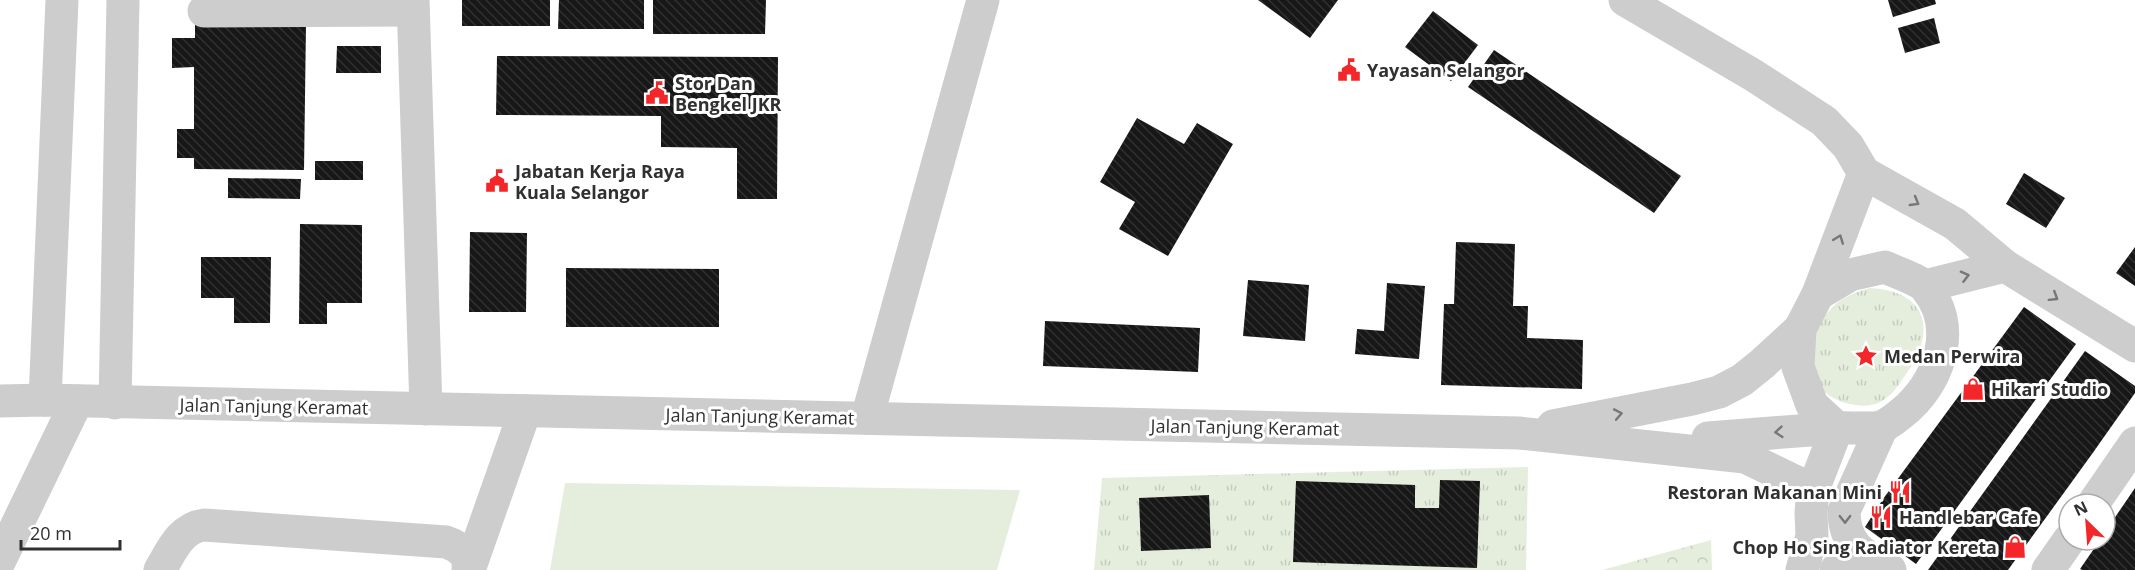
<svg xmlns="http://www.w3.org/2000/svg" width="2135" height="570" font-family="'Open Sans',sans-serif">
<style>
.grass{fill:url(#grass-tufts)}
.park{fill:url(#park-crowns)}
.garden{fill:#e5eedd}
.building{fill:url(#building-back-hatch)}
.lines{fill:none;stroke-linecap:round;stroke-linejoin:round}
.minor{stroke:#cdcdcd;stroke-width:33}
.oneway{stroke:#777}
.labels{text-anchor:middle;dominant-baseline:central;stroke-width:6;stroke-linejoin:round;paint-order:stroke}
.poi-label{font-size:18px;font-weight:bold;fill:#303030;stroke:#fff;text-anchor:start}
.street-label{font-size:18px;fill:#303030;stroke:#fff}
</style>
<defs>
<pattern id="grass-tufts" width="24" height="20" patternUnits="userSpaceOnUse" patternTransform="scale(1.5)"><rect width="24" height="20" fill="#e5eedd"/><path d="M3 7l-1-3M5 7V3M7 7l1-3M15 17l-1-3M17 17v-4M19 17l1-3" fill="none" stroke="#c5ccbe"/></pattern>
<pattern id="park-crowns" width="20" height="18" patternUnits="userSpaceOnUse" patternTransform="scale(1.5)"><rect width="20" height="18" fill="#e5eedd"/><path d="M2 6a3 3 0 1 1 6 0M12 15a3 3 0 1 1 6 0" fill="none" stroke="#c5ccbe"/></pattern>
<pattern id="building-back-hatch" width="6" height="6" patternUnits="userSpaceOnUse" patternTransform="scale(1.5)"><rect width="6" height="6" fill="#171717"/><path d="M-1 5l2 2M0 0l6 6M5-1l2 2" fill="none" stroke="#303030"/></pattern>
</defs>
<rect width="100%" height="100%" fill="#fff"/>
<!-- grass -->
<g class="grass">
<path d="M 1870,288 C 1930,291 1937,334 1904,377 C 1898,386 1892,395 1882,401 C 1870,408 1855,406 1842,402 C 1835,399 1823,393 1820,387 C 1814,375 1812,359 1809,346 C 1824,313 1833,298 1870,288 Z"/>
<polygon points="1528,467 1526,570 1094,570 1102,478"/>
</g>
<!-- park -->
<polygon class="park" points="1711,540 1712,570 1602,570"/>
<!-- garden -->
<polygon class="garden" points="565,483 1020,490 997,570 550,570"/>
<!-- building -->
<g class="building">
<rect x="462" y="0" width="88" height="26"/>
<polygon points="559,0 644,0 644,29 558,29"/>
<polygon points="653,0 766,0 765,34 653,34"/>
<polygon points="1258,0 1338,0 1310,38"/>
<polygon points="1888,0 1935,0 1936,4 1893,17"/>
<polygon points="1433,11 1478,45 1451,81 1405,47"/>
<polygon points="1934,18 1940,43 1905,53 1898,28"/>
<polygon points="195,24 306,24 304,170 194,169 194,158 177,158 177,129 194,129 194,67 172,68 172,38 195,38"/>
<polygon points="337,46 381,46 381,73 336,73"/>
<polygon points="1494,50 1681,176 1654,213 1468,87"/>
<polygon points="497,56 778,57 777,199 737,199 737,148 661,147 661,116 496,115"/>
<polygon points="1137,118 1184,144 1197,123 1233,144 1168,256 1119,229 1135,202 1100,182"/>
<rect x="315" y="161" width="48" height="19"/>
<polygon points="2024,173 2065,198 2046,228 2006,204"/>
<polygon points="228,178 301,179 300,199 228,198"/>
<polygon points="300,224 362,225 362,303 327,303 327,324 299,324"/>
<polygon points="470,232 527,233 526,312 469,312"/>
<polygon points="1456,242 1515,244 1513,306 1528,306 1527,338 1583,340 1582,389 1441,385 1444,304 1454,304"/>
<polygon points="2135,247 2135,286 2116,273"/>
<polygon points="201,257 271,257 270,323 234,323 234,298 201,298"/>
<polygon points="566,268 719,269 719,327 566,327"/>
<polygon points="1248,280 1309,285 1305,341 1243,336"/>
<polygon points="1387,283 1425,286 1419,359 1355,354 1357,329 1384,331"/>
<polygon points="2024,307 2076,344 1916,564 1865,527 1883,499"/>
<polygon points="1045,321 1200,328 1198,372 1043,366"/>
<polygon points="2085,351 2135,386 2135,393 2092,454 2008,570 1928,570"/>
<polygon points="1440,480 1480,481 1477,568 1293,562 1296,481 1415,485 1415,508 1439,508"/>
<polygon points="2135,488 2135,570 2082,570 2080,569 2100,540 2105,540 2105,532"/>
<polygon points="1209,495 1211,548 1141,551 1139,498"/>
</g>
<g class="lines">
<!-- minor -->
<g class="minor">
<polyline points="413,0 426,409"/>
<polyline points="1625,0 1753,75 1824,121 1848,146 1864,173 1955,224 2005,266 2135,346"/>
<polyline points="204,11 413,10"/>
<path d="M 1885,267 C 1895,272 1920,280 1926,288 C 1957,325 1941,376 1909,407 C 1902,413 1892,422 1883,426 C 1873,430 1849,427 1837,428 L 1812,405 L 1798,367 L 1800,329 L 1818,294 L 1850,275 Z"/>
<polyline points="1925,286 2005,266"/>
<polyline points="1818,294 1864,173"/>
<polyline points="45,400 62,0"/>
<polyline points="0,401 45,400 1519,433 1745,457 1813,490"/>
<polyline points="115,403 123,0"/>
<polyline points="867,418 983,0"/>
<polyline points="1553,426 1692,399 1719,392 1742,380 1762,364 1800,329"/>
<path d="M 1882,427 L 1844,511 C 1844,545 1863,555 1890,570"/>
<polyline points="1708,438 1837,428 1813,490 1811,513 1812,536 1802,570"/>
<polyline points="2093,504 2135,443"/>
<polyline points="0,560 77,401"/>
<path d="M 160,570 C 171,552 180,528 204,525 L 446,542 C 460,547 470,554 468,570"/>
<polyline points="469,570 525,411"/>
<polyline points="1836,570 1868,558"/>
<polyline points="2048,570 2069,540"/>
</g>
</g>
<!-- one-way arrows -->
<defs><path id="oneway-chevron" d="M-2-3.5L2.5 0L-2 3.5" fill="none" stroke-width="1.6" stroke-linecap="round" stroke-linejoin="round" transform="scale(1.5)"/></defs>
<g class="oneway">
<use href="#oneway-chevron" transform="translate(1915 202) rotate(30)"/>
<use href="#oneway-chevron" transform="translate(1839 239) rotate(-69)"/>
<use href="#oneway-chevron" transform="translate(1965 276) rotate(-14)"/>
<use href="#oneway-chevron" transform="translate(2054 297) rotate(32)"/>
<use href="#oneway-chevron" transform="translate(1618 414) rotate(-11)"/>
<use href="#oneway-chevron" transform="translate(1779 432) rotate(175)"/>
<use href="#oneway-chevron" transform="translate(1845 519) rotate(89)"/>
</g>
<!-- icons -->
<defs>
<g id="civic-bare" transform="scale(1.8)"><path d="M-.6-6.5H3V-4.5H.6V-3L4-1V1h2V6H-6V1h2V-1L-.6-3ZM-1.2 2.5V6h2.4V2.5Z" fill="#f32629" stroke="#fff" stroke-width="2.5" paint-order="stroke"/></g>
<g id="sight-bare" transform="scale(1.8)"><path d="M0-6L1.8-2.2L6-1.7L2.9 1.2L3.7 5.4L0 3.3L-3.7 5.4L-2.9 1.2L-6-1.7L-1.8-2.2Z" fill="#f32629" stroke="#fff" stroke-width="2.5" paint-order="stroke"/></g>
<g id="shop-bare" transform="scale(1.8)"><path d="M-5-2.5h2.3a2.7 3.5 0 0 1 5.4 0H5L5.5 6h-11ZM-1.5-2.5h3a1.5 2.3 0 0 0-3 0Z" fill="#f32629" stroke="#fff" stroke-width="2.5" paint-order="stroke"/></g>
<g id="restaurant-bare" transform="scale(1.8)"><path d="M-5-6h1v4h1v-4h1v4h1v-4h1v5L-1.5 .5V6h-2V.5L-5-1ZM5-6V6H3V1.5H1.5Q1.5-4 5-6Z" fill="#f32629" stroke="#fff" stroke-width="2.5" paint-order="stroke"/></g>
</defs>
<g fill-rule="evenodd">
<use href="#civic-bare" x="1349" y="70"/>
<use href="#civic-bare" x="657" y="93"/>
<use href="#civic-bare" x="497" y="181"/>
<use href="#sight-bare" x="1866" y="356"/>
<use href="#shop-bare" x="1973" y="389"/>
<use href="#restaurant-bare" x="1900" y="492"/>
<use href="#restaurant-bare" x="1881" y="517"/>
<use href="#shop-bare" x="2015" y="547"/>
</g>
<g class="labels">
<!-- poi labels -->
<g class="poi-label">
<text x="1367" y="70">Yayasan Selangor</text>
<text x="675" y="83">Stor Dan<tspan x="675" dy="21">Bengkel JKR</tspan></text>
<text x="515" y="171">Jabatan Kerja Raya<tspan x="515" dy="21">Kuala Selangor</tspan></text>
<text x="1884" y="356">Medan Perwira</text>
<text x="1991" y="389">Hikari Studio</text>
<text x="1882" y="492" text-anchor="end">Restoran Makanan Mini</text>
<text x="1899" y="517">Handlebar Cafe</text>
<text x="1997" y="547" text-anchor="end">Chop Ho Sing Radiator Kereta</text>
</g>
<!-- street labels -->
<g class="street-label">
<text transform="translate(274 406) rotate(1)">Jalan Tanjung Keramat</text>
<text transform="translate(760 416) rotate(1)">Jalan Tanjung Keramat</text>
<text transform="translate(1245 427) rotate(1)">Jalan Tanjung Keramat</text>
</g>
</g>
<!-- north arrow -->
<g transform="translate(2087 522) rotate(335)"><circle r="28" fill="#ffffff" stroke="#acacac" stroke-width="1.5"/>
<path d="M0-4.5L10 22L0 15L-10 22Z" fill="#f32629"/>
<text y="-9" font-size="16" font-weight="bold" text-anchor="middle" fill="#303030">N</text>
</g>
<!-- scale -->
<path d="M21 540v9h99v-9" fill="none" stroke="#303030" stroke-width="3"/>
<text x="30" y="540" font-size="18" fill="#303030" stroke="#ffffff" stroke-width="4.5" paint-order="stroke">20 m</text>
</svg>
